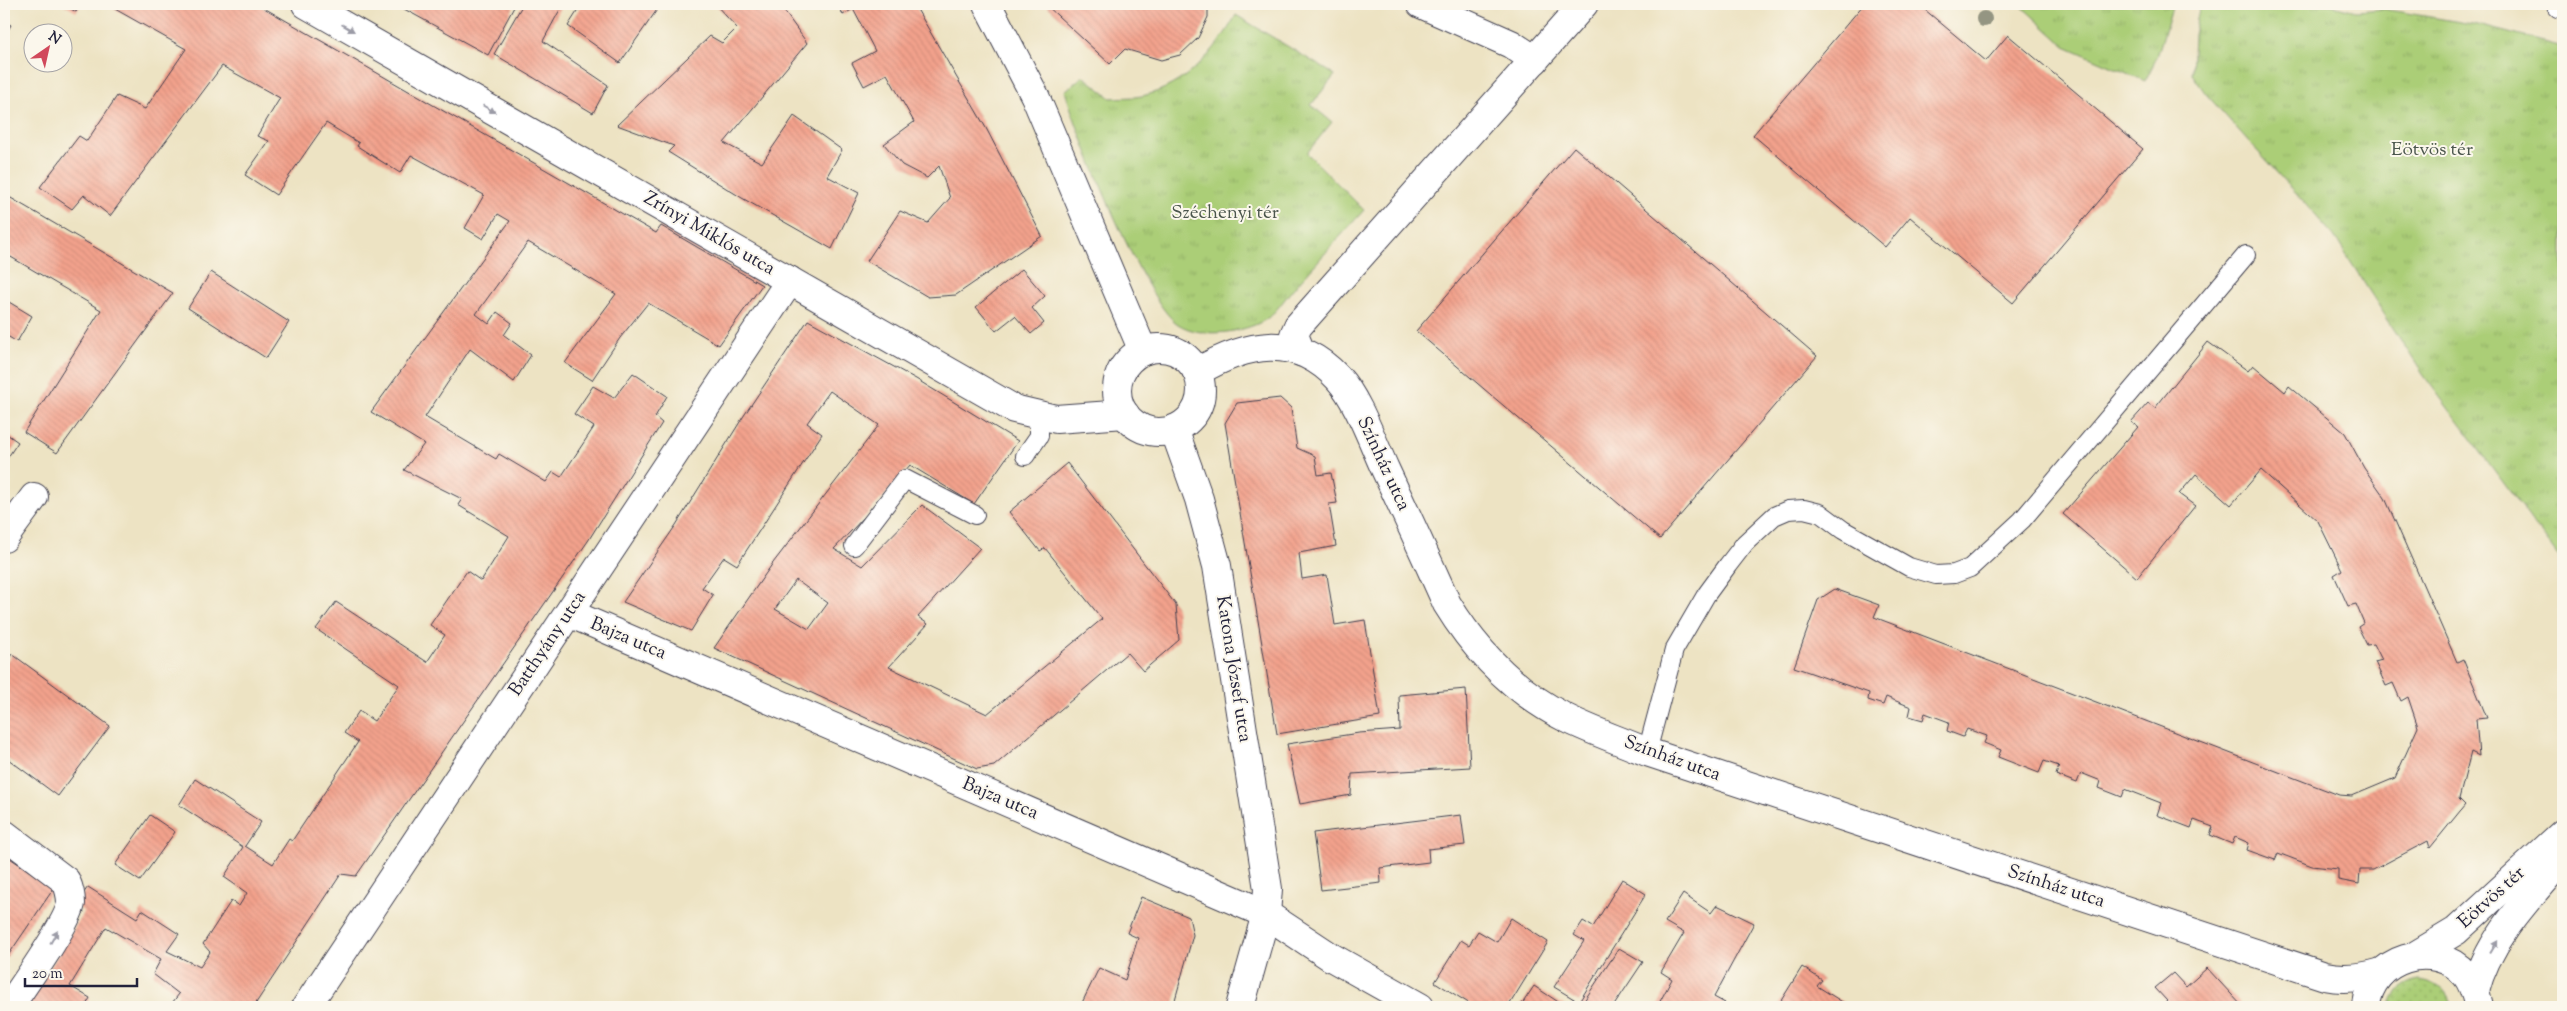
<svg xmlns="http://www.w3.org/2000/svg" width="2567" height="1011" font-family="'Sorts Mill Goudy',serif">
<style>
.park{fill:url(#park-tufts);stroke:#667859}
.garden{fill:url(#garden-dots);stroke:#667859}
.building{fill:url(#building-back-hatch);fill-rule:evenodd}
.lines{fill:none;stroke-linecap:round;stroke-linejoin:round}
.lane-casing{stroke:#403f4f;stroke-width:20}
.street-casing{stroke:#403f4f;stroke-width:30}
.secondary-casing{stroke:#403f4f;stroke-width:30}
.lane{stroke:#fff;stroke-width:18}
.street{stroke:#fff;stroke-width:28}
.secondary{stroke:#fff;stroke-width:28}
.tree{fill:#949582}
.oneway{fill:#9c9ca7}
.labels{text-anchor:middle;dominant-baseline:central;stroke-width:4;stroke-linejoin:round;paint-order:stroke}
.park-label{font-size:19px;fill:#4b564d;stroke:#fbf7ec}
.street-label{font-size:19px;fill:#22223b;stroke:#fbf7ec}
</style>
<defs>
<pattern id="park-tufts" width="24" height="20" patternUnits="userSpaceOnUse" patternTransform="scale(1.25)"><rect width="24" height="20" fill="#abce77"/><path d="M3 7l-1-3M5 7V3M7 7l1-3M15 17l-1-3M17 17v-4M19 17l1-3" fill="none" stroke="#93b168"/></pattern>
<pattern id="garden-dots" width="8" height="8" patternUnits="userSpaceOnUse" patternTransform="scale(1.25)"><rect width="8" height="8" fill="#abce77"/><path d="M2 2h.1M6 6h.1" fill="none" stroke="#93b168" stroke-width="1.8" stroke-linecap="round"/></pattern>
<pattern id="building-back-hatch" width="6" height="6" patternUnits="userSpaceOnUse" patternTransform="scale(1.25)"><rect width="6" height="6" fill="#f3a28c"/><path d="M-1 5l2 2M0 0l6 6M5-1l2 2" fill="none" stroke="#d08b7a"/></pattern>
</defs>
<rect width="100%" height="100%" fill="#fbf7ec"/>
<filter id="ink" filterUnits="userSpaceOnUse"><feTurbulence type="fractalNoise" baseFrequency=".02" numOctaves="2"/><feDisplacementMap in="SourceGraphic" scale="10" xChannelSelector="R" yChannelSelector="G"/><feConvolveMatrix kernelMatrix="1 2 1 2 8 2 1 2 1" color-interpolation-filters="sRGB"/></filter>
<filter id="wash" filterUnits="userSpaceOnUse"><feTurbulence type="fractalNoise" baseFrequency=".0096" numOctaves="4" result="noise"/><feDisplacementMap in="SourceGraphic" scale="20" xChannelSelector="R" yChannelSelector="G"/><feGaussianBlur stdDeviation="1.12" result="paint"/><feColorMatrix in="noise" values="0 0 0 0 0 0 0 0 0 0 0 0 0 0 0 0 0 1.4 0 .05"/><feComposite in="paint" operator="in"/></filter>
<g filter="url(#wash)">
<rect width="100%" height="100%" fill="#ede3c3"/>
<!-- park -->
<g class="park">
<polygon points="2019,4 2173,4 2157,57 2145,81 2065,46"/>
<polygon points="2200,4 2329,4 2356,11 2383,9 2478,25 2563,47 2563,563 2422,373 2334,236 2206,94 2192,74 2194,35"/>
<path d="M 1236,15 L 1335,75 L 1311,105 L 1332,122 L 1307,153 L 1364,210 C 1340,236 1317,263 1293,289 C 1285,298 1276,313 1265,320 C 1243,333 1201,339 1178,324 C 1145,304 1078,134 1065,91 L 1083,76 L 1111,98 C 1121,97 1132,98 1142,96 C 1184,87 1216,52 1236,15 Z"/>
</g>
<!-- garden -->
<path class="garden" d="M 2421,980 C 2436,982 2450,991 2451,1007 L 2391,1007 C 2393,991 2406,982 2421,980 Z"/>
<g id="blocks">
<!-- building -->
<g class="building">
<polygon points="63,4 81,4 76,12"/>
<polygon points="106,4 257,4 656,233 661,226 762,285 719,345 648,303 620,338 592,380 565,363 616,294 528,242 476,314 489,324 497,312 512,323 504,335 531,355 514,382 470,349 425,417 496,459 499,454 546,482 553,472 561,477 594,427 574,414 593,386 614,398 633,373 667,396 655,417 662,423 588,541 356,876 341,874 256,1003 260,1007 169,1007 179,994 153,974 161,959 106,927 70,986 90,998 85,1007 35,1007 29,1003 84,912 75,905 88,887 137,918 142,910 179,934 167,951 200,967 210,952 203,944 231,901 239,906 247,893 224,877 243,847 179,805 195,779 261,822 245,846 273,864 289,839 292,841 358,742 344,733 359,711 374,721 399,685 316,629 336,602 427,662 445,635 430,625 467,571 481,581 509,536 458,505 462,499 404,470 424,444 371,412 510,221 498,214 483,239 465,228 484,195 411,155 400,173 357,146 359,143 326,123 276,195 245,175 269,141 257,136 280,98 222,66 110,216 84,195 72,209 40,187 79,136 87,141 117,96 145,109 186,49"/>
<polygon points="395,4 509,4 514,7 488,55"/>
<polygon points="523,4 563,4 543,41 608,85 593,113 494,54"/>
<polygon points="582,4 661,4 620,63 568,26"/>
<polygon points="715,4 779,4 807,43 724,143 762,163 794,116 842,150 827,176 859,193 832,249 742,198 668,152 674,146 617,125 710,36 722,43 737,28"/>
<polygon points="838,4 914,4 986,128 1042,236 956,295 928,297 867,261 900,211 928,223 950,198 939,166 927,178 902,165 884,144 914,122 887,74 864,86 852,63 875,51 853,9 843,15"/>
<polygon points="1045,4 1208,4 1208,17 1198,38 1180,55 1161,60 1125,49 1110,64"/>
<polygon points="1864,4 1918,4 1986,61 2008,35 2143,149 2013,303 1910,217 1885,247 1753,135"/>
<polygon points="4,21 11,25 4,37"/>
<polygon points="1574,147 1817,356 1660,539 1416,331"/>
<polygon points="4,194 173,293 57,453 24,432 101,310 4,253"/>
<polygon points="1022,269 1045,296 1032,308 1044,323 1031,334 1015,316 996,331 976,307"/>
<polygon points="211,272 289,322 266,358 188,308"/>
<polygon points="4,299 32,316 17,342 4,334"/>
<path d="M 808,320 L 916,379 L 1018,441 L 974,504 L 910,465 L 885,495 L 834,549 L 862,566 L 922,505 L 980,548 L 918,617 L 928,624 L 889,667 L 987,714 L 1102,619 L 1045,548 L 1040,551 L 1009,512 L 1067,463 L 1176,605 L 1179,640 L 1143,671 L 1127,653 L 994,766 L 977,769 L 714,648 L 773,563 L 879,425 L 830,391 L 807,423 L 822,434 L 737,565 L 724,557 L 702,588 L 713,595 L 691,631 L 623,602 L 676,525 L 743,417 ZM 796,580 L 828,603 L 809,629 L 775,609 Z"/>
<polygon points="2208,342 2248,371 2253,365 2285,392 2289,386 2345,433 2364,468 2385,498 2457,662 2463,659 2487,718 2476,719 2479,756 2471,752 2459,799 2465,805 2430,848 2428,841 2373,870 2360,870 2359,884 2338,880 2338,869 2312,866 2278,853 2275,860 2247,850 2249,843 2235,837 2232,844 2210,835 2213,827 2194,820 2191,828 2157,815 2161,803 2125,789 2122,797 2099,788 2101,781 2081,773 2077,783 2056,775 2059,766 2044,761 2039,773 1998,757 2001,750 1984,743 1987,736 1967,729 1963,737 1947,731 1949,722 1925,713 1923,720 1909,716 1911,707 1886,697 1883,705 1868,700 1869,693 1794,667 1818,600 1835,589 1879,605 1874,617 2339,795 2352,796 2395,778 2418,727 2408,697 2401,701 2393,683 2386,686 2375,662 2382,660 2374,644 2367,645 2358,627 2364,623 2356,604 2348,606 2334,575 2342,570 2318,521 2261,470 2231,505 2196,474 2179,494 2195,506 2137,578 2063,514 2138,427 2131,422 2148,403 2155,408"/>
<polygon points="1280,398 1291,408 1297,448 1315,456 1318,475 1331,473 1337,503 1329,504 1336,546 1299,553 1302,579 1327,575 1335,625 1365,620 1380,717 1277,734 1225,423 1237,403"/>
<polygon points="4,432 18,442 4,463"/>
<polygon points="12,654 110,726 58,796 4,756 4,665"/>
<polygon points="1466,689 1470,767 1352,774 1351,795 1300,804 1287,744 1359,733 1400,730 1399,695"/>
<polygon points="150,815 175,832 140,881 115,865"/>
<polygon points="1461,815 1465,845 1428,849 1429,862 1380,868 1381,883 1321,890 1313,833"/>
<polygon points="4,854 54,888 5,960 4,959"/>
<polygon points="1622,879 1646,894 1579,1002 1554,987 1584,941 1574,935 1583,921 1593,927"/>
<polygon points="1683,894 1711,913 1717,905 1754,923 1714,997 1725,1003 1722,1007 1657,1007 1672,979 1661,972 1684,933 1665,922"/>
<polygon points="1141,897 1189,917 1193,935 1173,1007 1080,1007 1099,968 1125,980 1138,938 1127,933"/>
<polygon points="1511,918 1548,942 1508,1007 1475,1007 1435,982 1461,940 1469,945 1478,931 1497,942"/>
<polygon points="1619,948 1643,962 1613,1007 1580,1007"/>
<polygon points="1802,967 1822,980 1817,986 1844,1003 1841,1007 1777,1007"/>
<polygon points="2207,968 2243,1007 2161,1007 2167,1001 2155,988 2173,973 2186,987"/>
<polygon points="1534,986 1566,1007 1520,1007"/>
</g>
</g>
</g>
<g filter="url(#ink)">
<use href="#blocks" fill-opacity="0" stroke="#403f4f" stroke-width="1"/>
<g class="lines">
<!-- lane casing -->
<g class="lane-casing">
<g id="lane">
<polyline points="1025,456 1039,436 1039,416"/>
<polyline points="854,546 905,479 975,515"/>
<polyline points="1647,752 1674,650 1706,595 1728,565 1745,543 1774,516 1788,510 1804,509 1820,513 1843,530 1909,567 1936,575 1954,574 1970,568 2022,520 2246,255"/>
</g>
</g>
<!-- street casing -->
<g class="street-casing">
<g id="street">
<polyline points="306,4 1014,409 1056,419 1125,414"/>
<polyline points="987,4 1035,96 1143,351"/>
<polyline points="1421,4 1511,44 1535,60"/>
<circle cx="1159" cy="390" r="42"/>
<polyline points="1301,352 1294,335 1298,326 1584,4"/>
<path d="M 1197,372 C 1246,343 1295,332 1338,378 C 1357,398 1373,443 1385,469 C 1406,514 1427,559 1447,604 C 1477,653 1515,692 1566,718 C 1592,731 1621,741 1647,752 L 2325,976 C 2345,980 2362,978 2382,972"/>
<polyline points="1174,429 1199,499 1217,566 1268,889 1266,914 1240,1007"/>
<polyline points="4,538 34,497"/>
<polyline points="569,613 1266,914 1331,957 1420,1007"/>
<path d="M 4,834 L 66,881 C 69,888 71,895 71,903 C 69,922 21,989 9,1007"/>
<polyline points="306,1007 785,288 789,280"/>
</g>
</g>
<!-- secondary casing -->
<g class="secondary-casing">
<g id="secondary">
<polyline points="2561,4 2563,4"/>
<polyline points="2416,955 2456,931 2563,833"/>
<path d="M 2475,991 C 2488,939 2529,898 2563,858"/>
<path d="M 2366,1007 C 2369,958 2435,938 2466,975 C 2474,985 2476,996 2479,1007"/>
</g>
</g>
<!-- lane -->
<use href="#lane" class="lane"/>
<!-- street -->
<use href="#street" class="street"/>
<!-- secondary -->
<use href="#secondary" class="secondary"/>
</g>
<!-- trees -->
<circle class="tree" cx="1984" cy="19" r="8"/>
<!-- one-way arrows -->
<defs><path id="oneway-solid" d="M-6-.8H1V-3.2L6.5 0L1 3.2V.8H-6Z" transform="scale(1.25)"/></defs>
<g class="oneway">
<use href="#oneway-solid" transform="translate(348 28) rotate(30)"/>
<use href="#oneway-solid" transform="translate(489 109) rotate(30)"/>
<use href="#oneway-solid" transform="translate(54 937) rotate(-60)"/>
<use href="#oneway-solid" transform="translate(2494 947) rotate(-59)"/>
</g>
</g>
<g class="labels">
<!-- park labels -->
<g class="park-label">
<text x="2432" y="150">Eötvös tér</text>
<text x="1225" y="213">Széchenyi tér</text>
</g>
<!-- street labels -->
<g class="street-label">
<text transform="translate(709 234) rotate(30)">Zrínyi Miklós utca</text>
<text transform="translate(1383 464) rotate(65)">Színház utca</text>
<text transform="translate(628 639) rotate(23)">Bajza utca</text>
<text transform="translate(548 644) rotate(-56)">Batthyány utca</text>
<text transform="translate(1233 669) rotate(81)">Katona József utca</text>
<text transform="translate(1672 759) rotate(20)">Színház utca</text>
<text transform="translate(1000 799) rotate(23)">Bajza utca</text>
<text transform="translate(2056 887) rotate(18)">Színház utca</text>
<text transform="translate(2492 898) rotate(-42)">Eötvös tér</text>
</g>
</g>
<!-- margin -->
<rect width="2567" height="1011" fill="none" stroke="#fbf7ec" stroke-width="20"/>
<!-- north arrow -->
<g transform="translate(48 48) rotate(34)"><circle r="24" fill="#fbf7ec" stroke="#a4a2a5"/>
<path d="M0-4L9 19L0 12L-9 19Z" fill="#d1495b"/>
<text y="-8" font-size="14" font-weight="bold" text-anchor="middle" fill="#22223b">N</text>
</g>
<!-- scale -->
<path d="M25 978v8h112v-8" fill="none" stroke="#22223b" stroke-width="2.5"/>
<text x="32" y="978" font-size="15" fill="#22223b" stroke="#fbf7ec" stroke-width="4" paint-order="stroke">20 m</text>
</svg>
